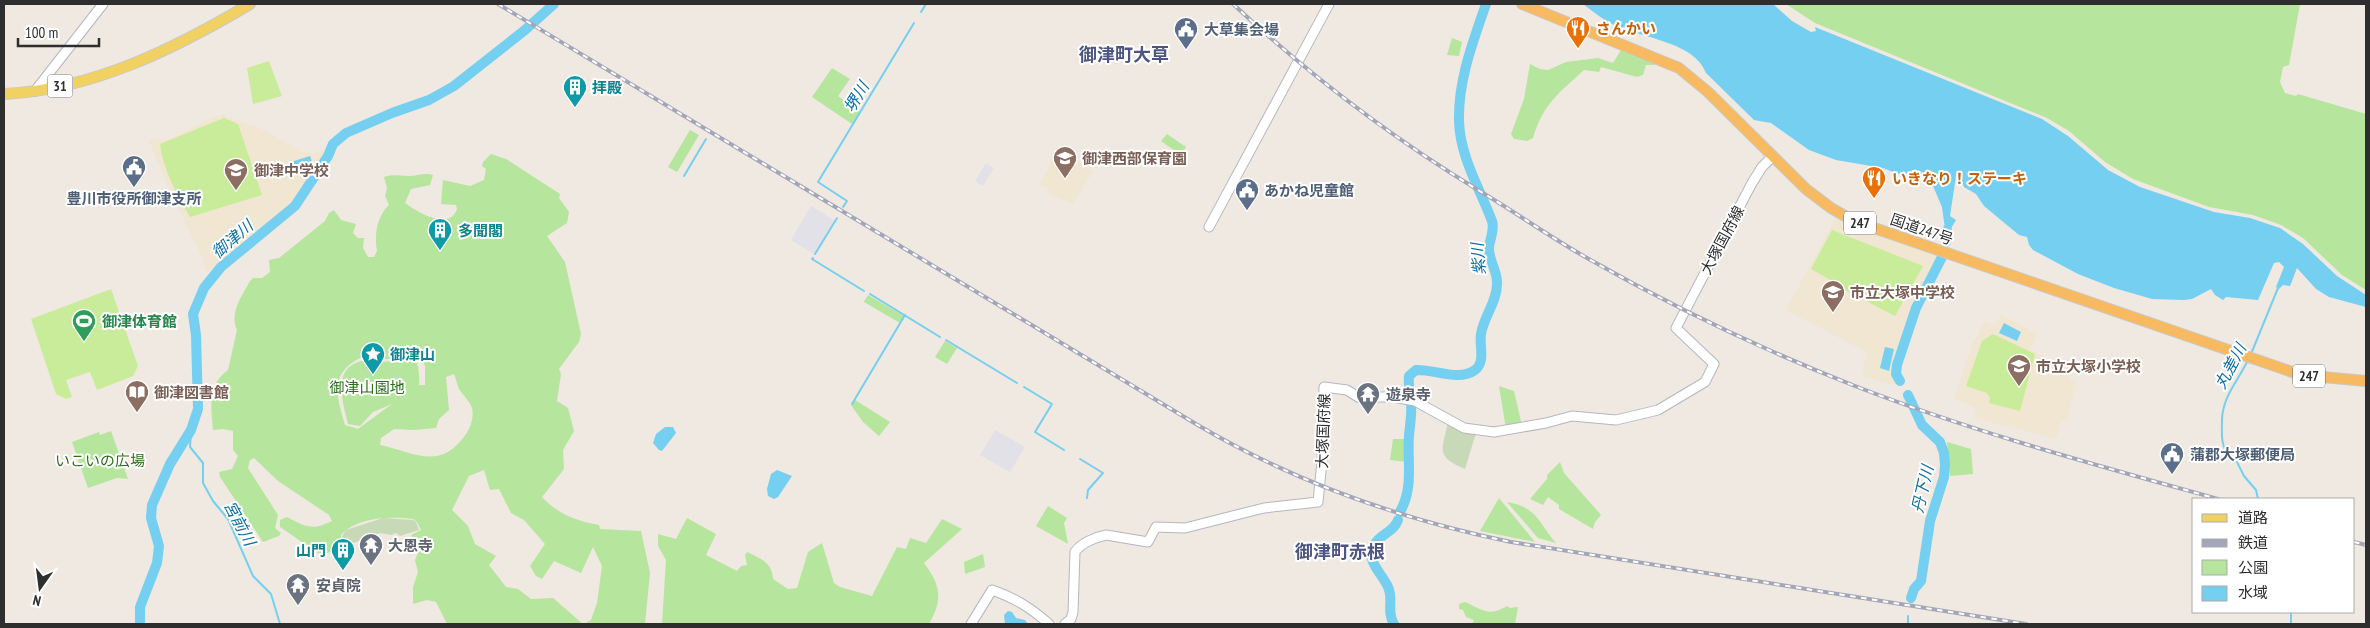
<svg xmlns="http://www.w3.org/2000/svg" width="2370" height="628" font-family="'PT Sans Narrow','Noto Sans JP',sans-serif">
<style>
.industrial{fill:#e3e1e8}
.education{fill:#f0e6d1}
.green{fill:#b6e59e;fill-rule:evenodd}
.cemetery{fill:#c8d9b8}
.pitch{fill:#c9ec9a}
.water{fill:#75cff0}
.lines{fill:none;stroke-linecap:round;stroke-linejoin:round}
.stream{stroke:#75cff0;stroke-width:2}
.river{stroke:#75cff0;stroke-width:10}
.secondary-casing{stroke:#b4b7c1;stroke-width:11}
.primary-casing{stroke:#c9c9c9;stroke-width:12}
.trunk-casing{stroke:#c9c9c9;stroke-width:12}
.secondary{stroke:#fff;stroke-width:9}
.primary{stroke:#f2d163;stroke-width:10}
.trunk{stroke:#f8ba60;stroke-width:10}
.rail-casing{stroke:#a3a6b8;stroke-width:4}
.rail{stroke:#fff;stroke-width:2;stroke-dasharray:5.5;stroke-linecap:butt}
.labels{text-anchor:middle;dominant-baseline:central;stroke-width:4;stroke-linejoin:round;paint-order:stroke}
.shield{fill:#fff;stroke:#6d6d6d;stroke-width:1}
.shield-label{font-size:14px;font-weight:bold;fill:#2e2e2e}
.food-label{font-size:15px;font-weight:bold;fill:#c56008;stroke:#fff;text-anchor:start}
.service-label{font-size:15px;font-weight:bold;fill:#4e5e75;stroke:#fff;text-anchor:start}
.culture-label{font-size:15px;font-weight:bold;fill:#0d838f;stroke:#fff;text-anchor:start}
.education-label{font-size:15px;font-weight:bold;fill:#785e54;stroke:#fff;text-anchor:start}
.street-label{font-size:15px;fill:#2e2e2e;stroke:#fff}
.leisure-label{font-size:15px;font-weight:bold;fill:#27864d;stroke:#fff;text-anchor:start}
.park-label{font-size:15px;fill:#2c6e1b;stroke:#fff}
.worship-label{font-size:15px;font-weight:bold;fill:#5b616d;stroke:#fff;text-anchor:start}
.water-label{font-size:16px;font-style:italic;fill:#0d6fa3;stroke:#fff}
.quarter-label{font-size:18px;font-weight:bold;fill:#4d5680;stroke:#fff}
</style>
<rect width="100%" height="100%" fill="#efe9e1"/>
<!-- industrial -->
<g class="industrial">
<polygon points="986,163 994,168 983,186 975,181"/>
<polygon points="811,206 834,220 814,254 791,240"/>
<polygon points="995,430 1025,447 1010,472 980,455"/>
</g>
<!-- education -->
<g class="education">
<polygon points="223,115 266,131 302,152 313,153 325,149 325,151 324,158 299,195 288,208 208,271 206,271 203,259 168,187 149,141 150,139 168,140 215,116"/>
<polygon points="1057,149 1093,171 1073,204 1048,193 1050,189 1040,185"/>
<polygon points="1837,216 1937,253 1939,259 1915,305 1894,367 1894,373 1897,383 1894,385 1862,376 1867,352 1786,310"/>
<polygon points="2001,315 2038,334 2030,349 2048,359 2073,364 2069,380 2077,382 2067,421 2061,421 2056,439 1974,418 1976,408 1954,398 1972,344 1985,321 1994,326"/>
</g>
<!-- green -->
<g class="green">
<polygon points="1786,4 2300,4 2289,65 2283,67 2280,82 2285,93 2296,96 2298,94 2366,114 2366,290 2342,275 2303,238 2281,225 2253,215 2209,207 2133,179 2105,162 2069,131 2047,118 1815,23"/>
<polygon points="1452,38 1462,42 1459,56 1447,55"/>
<path d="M 1621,50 L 1655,62 L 1654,65 L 1646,65 L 1643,75 L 1637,77 L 1601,67 L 1599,72 L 1584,70 C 1559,93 1543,104 1533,138 L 1527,141 L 1514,139 L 1511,134 L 1524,99 L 1530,64 L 1540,69 L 1548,70 L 1566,62 L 1598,58 L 1613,63 Z"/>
<polygon points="832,68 850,79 838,96 860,112 852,124 812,97"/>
<polygon points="690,130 699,135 677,172 668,167"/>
<polygon points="1167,134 1186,147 1181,155 1161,141"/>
<path d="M 491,154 L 506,159 L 560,194 L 559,198 L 569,212 L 567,223 L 547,236 L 565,262 L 581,334 L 579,342 L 559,369 L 561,374 L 557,401 L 568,408 L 574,431 L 563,450 L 564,469 L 542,497 C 558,514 576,521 599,525 L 600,529 L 641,531 L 650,573 L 645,624 L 584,624 L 591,620 L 597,603 L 602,566 L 593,547 L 581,573 L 554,561 L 542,579 L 536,576 L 530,566 L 545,544 L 524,520 L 511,513 L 499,489 L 490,490 L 484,470 L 469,476 L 452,510 L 468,526 L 475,544 L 496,556 L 489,565 L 506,587 L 518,589 L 531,599 L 553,598 L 583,624 L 447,624 L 436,602 L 427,600 L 413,604 L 413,587 L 418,572 L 415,560 L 419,550 L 417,543 L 411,535 L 421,530 L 417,522 L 413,519 C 392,516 356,517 341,535 L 342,548 L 321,555 L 283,529 L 280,527 L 280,520 L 287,517 C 306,527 312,531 332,521 L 329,515 L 278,481 L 254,458 L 250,460 L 248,468 L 278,515 L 275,528 L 281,533 L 279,536 L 263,542 L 220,477 L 219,472 L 232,469 L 238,456 L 233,450 L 233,431 L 223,429 L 213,430 C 211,407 207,385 228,370 L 237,330 C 229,313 242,296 250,281 L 253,278 L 262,278 L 270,272 L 269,260 L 279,258 L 325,221 L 329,213 L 334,210 L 341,220 L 356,224 L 353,233 L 358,238 L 364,238 L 363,248 L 368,257 L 374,257 L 377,251 C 374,235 377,216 389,205 L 385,196 L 387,188 L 384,177 C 396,174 398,176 409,176 C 418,176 423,172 433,175 L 430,185 L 411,189 L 405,203 C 416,211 449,232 457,209 L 456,205 L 441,204 L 443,180 L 470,186 L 484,180 L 486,169 L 482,166 L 483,162 ZM 403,348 L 416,350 L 425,366 L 425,385 L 419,385 C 420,372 418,360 410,350 L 401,360 C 393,361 385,362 378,362 C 373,362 367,359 362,361 C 331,368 343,403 348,424 L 360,426 L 373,412 L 392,404 L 358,429 L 345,425 C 336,395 329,373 362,357 L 377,360 L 399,358 ZM 454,374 C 456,379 457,384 459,389 C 463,395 470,402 472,408 C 474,417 471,427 466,434 C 440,472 414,452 380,445 L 381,438 L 394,429 L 414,430 L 436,428 L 439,419 L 449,410 L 446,377 Z"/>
<polygon points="868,295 904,316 900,323 864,302"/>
<polygon points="945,341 957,348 947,364 935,357"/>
<polygon points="1499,386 1514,391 1522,426 1506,429"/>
<polygon points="855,400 890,422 879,436 863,422 851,405"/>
<polygon points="111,431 128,479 117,478 88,488 72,442 99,432 100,435"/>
<polygon points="1393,439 1405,439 1407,462 1390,460"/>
<polygon points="1947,442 1971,449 1973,474 1950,476"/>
<polygon points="1560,462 1564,473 1601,515 1595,522 1593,529 1559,509 1559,505 1548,497 1543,505 1530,499 1547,479 1547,475"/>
<polygon points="1499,498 1535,542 1480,531"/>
<path d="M 1507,502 C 1538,507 1539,524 1556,543 L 1538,538 Z"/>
<polygon points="1048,506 1067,518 1064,523 1068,544 1036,526"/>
<path d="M 687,518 L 716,534 L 706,555 L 737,571 L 741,566 L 747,565 L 745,555 L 747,552 C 761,559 772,562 773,579 L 788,589 L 797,588 L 808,552 L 822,543 L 834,583 L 840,587 L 872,596 L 897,547 L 906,549 L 910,538 L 926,543 L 942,519 L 962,529 L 924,563 C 941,586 943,599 929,624 L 662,624 L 666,560 L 658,546 L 658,534 L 676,539 Z"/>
<polygon points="983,554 985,567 965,574 964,562"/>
<path d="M 1465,602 C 1483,610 1489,617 1507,606 L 1510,608 L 1518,607 L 1515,624 L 1472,624 L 1474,620 L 1466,617 L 1463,610 L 1459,609 L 1459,604 Z"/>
</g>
<!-- cemetery -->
<g class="cemetery">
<path d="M 1448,422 L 1476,433 L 1465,469 C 1435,456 1442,451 1448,422 Z"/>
<path d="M 383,518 L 413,520 L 416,522 L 419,530 L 400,536 L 396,533 L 391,535 L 380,533 L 343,547 C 340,541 342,535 346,530 Z"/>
</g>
<!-- pitch -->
<g class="pitch">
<polygon points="269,61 282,96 253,104 247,68"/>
<path d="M 224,118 L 238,124 L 262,195 L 190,217 C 177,194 163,170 160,144 Z"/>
<polygon points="1832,230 1923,266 1895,316 1833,284 1834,282 1811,269"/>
<polygon points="111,289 138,366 133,376 97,390 90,372 66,380 72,397 66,399 56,394 31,319"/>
<polygon points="1993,334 2035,354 2020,411 1989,403 1990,398 1987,393 1966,386 1982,341"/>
</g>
<!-- water -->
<g class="water">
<path d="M 1583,4 L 1773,4 L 1792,21 L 1811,32 L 1816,31 L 1815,27 L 2042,119 L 2068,136 L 2108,170 L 2140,187 L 2214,212 L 2250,218 L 2280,228 L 2303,244 L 2337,276 L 2366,295 L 2366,307 L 2329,297 L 2316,289 L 2297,268 L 2290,286 L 2283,285 L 2279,289 L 2276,287 L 2284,267 L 2279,262 L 2274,263 L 2258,300 L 2226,297 L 2223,300 L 2215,295 L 2211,289 L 2192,299 L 2184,300 L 2152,299 L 2114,288 L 2078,274 L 2033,250 L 2029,245 L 2027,237 L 2019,235 L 1984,206 L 1976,194 L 1964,187 L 1959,176 L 1956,176 L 1950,216 L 1956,220 L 1950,230 L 1945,229 L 1942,207 L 1933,186 L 1923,177 L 1911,173 L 1898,174 L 1883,168 L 1836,160 L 1809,150 L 1771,123 L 1754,120 L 1706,73 C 1694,40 1636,38 1608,22 C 1600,17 1591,10 1583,4 Z"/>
<polygon points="310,156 314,167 295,173 291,162"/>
<polygon points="2004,323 2021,332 2017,341 1999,333"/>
<polygon points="1885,347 1894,349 1889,371 1880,368"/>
<polygon points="665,427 673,427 676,433 662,451 659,450 653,443 656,434"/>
<polygon points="777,470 792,476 778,497 774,499 768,496 767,489 771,474"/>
<polygon points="1008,611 1012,612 1016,618 1025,620 1028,624 1005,624 1004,615"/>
</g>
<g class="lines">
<!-- stream -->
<g class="stream">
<polyline points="921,12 926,4"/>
<polyline points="684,176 706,139"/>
<polyline points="843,207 847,201 818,182 914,23"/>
<polyline points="815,254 837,218"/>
<polyline points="813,258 812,259 864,291"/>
<polyline points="870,294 940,337"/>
<polyline points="946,340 1017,383"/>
<polyline points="2251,354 2278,288"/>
<polyline points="1024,387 1052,404 1035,432 1064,450"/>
<polyline points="852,404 905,315"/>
<polyline points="191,430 190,447 203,463 203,483 213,501 228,519 253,576 271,594 280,624"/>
<path d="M 2229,456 C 2220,444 2222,433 2222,419 C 2223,396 2238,381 2248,360"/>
<polyline points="1080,459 1103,473 1088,490 1087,498"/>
<polyline points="2237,462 2244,476 2256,490 2258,499"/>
<polyline points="2291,612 2291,624"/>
<polyline points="1908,624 1908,616"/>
</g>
<!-- river -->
<g class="river">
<polyline points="1946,242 1947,230"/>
<polyline points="1900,381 1896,374 1897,365 1916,308 1942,257"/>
<polyline points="1908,395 1922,425 1940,442 1944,453 1945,465 1944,477 1930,521 1921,581 1914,589 1911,598"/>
<path d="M 1400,512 C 1414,487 1407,462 1409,435 C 1410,425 1412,414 1411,404 C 1410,394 1408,386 1409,376 L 1416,370 C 1434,369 1459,382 1475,370 C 1486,362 1479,345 1481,334 C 1484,316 1497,302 1497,284 C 1498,271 1488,260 1489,247 C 1490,238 1495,230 1492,221 C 1480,189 1460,157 1459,121 C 1458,80 1473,42 1486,4"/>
<polyline points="140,624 140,607 157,563 159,546 151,518 152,505 170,464 191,430 198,409 196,335 193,314 204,288 221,267 295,206 328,156 333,144 346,133 392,113 429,100 454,86 525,30 554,4"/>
<path d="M 1394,624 C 1386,612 1394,599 1388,587 C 1382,573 1365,561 1374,545 C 1380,534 1394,532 1398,520"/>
</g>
<!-- secondary casing -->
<g class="secondary-casing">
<g id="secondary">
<polyline points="35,91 103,4"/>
<polyline points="1209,227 1329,4"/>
<path d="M 971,624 L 992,590 C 1015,598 1031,608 1049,624"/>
<path d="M 1065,624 L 1071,619 L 1073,612 L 1075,552 C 1081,543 1096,537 1106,535 L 1148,542 L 1156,527 L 1185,528 L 1264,508 L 1318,502 L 1322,461 L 1324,387 L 1347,390 L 1358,397 L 1393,397 L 1415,401 L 1464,428 L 1494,432 L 1546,423 L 1572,416 L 1616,420 L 1658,410 L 1705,382 L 1714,364 L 1676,328 L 1752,183 L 1762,167 L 1773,156"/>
</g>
</g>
<!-- primary casing -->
<g class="primary-casing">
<path id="primary" d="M 4,94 C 92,90 176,48 250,4"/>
</g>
<!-- trunk casing -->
<g class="trunk-casing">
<polyline id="trunk" points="1522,4 1679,68 1708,92 1806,189 1831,208 1854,221 2301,375 2366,381"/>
</g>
<!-- secondary -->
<use href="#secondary" class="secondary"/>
<!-- primary -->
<use href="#primary" class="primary"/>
<!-- trunk -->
<use href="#trunk" class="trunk"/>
<!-- rail casing -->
<g class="rail-casing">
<g id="rail">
<path d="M 498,4 L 1196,424 C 1294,482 1399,519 1511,542 L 2026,624"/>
<path d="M 1233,4 C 1308,74 1391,137 1478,190 C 1515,212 1550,237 1587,258 C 1673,307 1763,350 1855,386 C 1973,432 2096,465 2218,499"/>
<polyline points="2354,542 2366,545"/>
</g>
</g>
<!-- rail -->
<use href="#rail" class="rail"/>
</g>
<!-- icons -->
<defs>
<g id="restaurant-pin" transform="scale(1.25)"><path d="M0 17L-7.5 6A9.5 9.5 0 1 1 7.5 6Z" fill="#e8710a" stroke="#fff"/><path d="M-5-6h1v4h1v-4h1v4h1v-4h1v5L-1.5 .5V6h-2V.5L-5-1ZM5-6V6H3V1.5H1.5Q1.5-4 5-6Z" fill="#fff"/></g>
<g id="civic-pin" transform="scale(1.25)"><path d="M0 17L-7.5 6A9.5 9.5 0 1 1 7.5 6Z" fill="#5c6f8a" stroke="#fff"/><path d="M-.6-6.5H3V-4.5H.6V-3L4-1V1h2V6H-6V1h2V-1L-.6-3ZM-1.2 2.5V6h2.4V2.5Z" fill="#fff"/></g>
<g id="building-pin" transform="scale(1.25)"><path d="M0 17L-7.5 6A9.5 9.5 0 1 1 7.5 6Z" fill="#0f9aa8" stroke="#fff"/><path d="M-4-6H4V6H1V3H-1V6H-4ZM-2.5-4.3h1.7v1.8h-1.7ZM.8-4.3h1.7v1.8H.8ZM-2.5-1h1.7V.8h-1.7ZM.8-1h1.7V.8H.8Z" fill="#fff"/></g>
<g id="school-pin" transform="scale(1.25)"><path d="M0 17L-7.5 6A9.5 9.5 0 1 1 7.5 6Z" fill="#8d6e63" stroke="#fff"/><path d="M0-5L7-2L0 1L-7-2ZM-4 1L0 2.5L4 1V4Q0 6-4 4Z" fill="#fff"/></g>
<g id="stadium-pin" transform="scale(1.25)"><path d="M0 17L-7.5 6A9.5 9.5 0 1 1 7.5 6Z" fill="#2e9e5b" stroke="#fff"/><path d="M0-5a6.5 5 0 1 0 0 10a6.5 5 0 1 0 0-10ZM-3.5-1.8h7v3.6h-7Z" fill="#fff"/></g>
<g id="sight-pin" transform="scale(1.25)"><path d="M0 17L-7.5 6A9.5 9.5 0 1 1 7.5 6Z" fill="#0f9aa8" stroke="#fff"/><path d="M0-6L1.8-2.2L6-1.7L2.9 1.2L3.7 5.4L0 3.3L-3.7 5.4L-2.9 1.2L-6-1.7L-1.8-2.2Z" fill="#fff"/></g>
<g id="library-pin" transform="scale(1.25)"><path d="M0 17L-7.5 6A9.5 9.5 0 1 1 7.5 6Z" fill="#8d6e63" stroke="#fff"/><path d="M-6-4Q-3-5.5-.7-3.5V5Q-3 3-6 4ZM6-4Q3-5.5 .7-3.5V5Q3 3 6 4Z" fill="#fff"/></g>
<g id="temple-pin" transform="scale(1.25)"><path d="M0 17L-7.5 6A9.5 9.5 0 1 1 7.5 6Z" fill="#6b7280" stroke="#fff"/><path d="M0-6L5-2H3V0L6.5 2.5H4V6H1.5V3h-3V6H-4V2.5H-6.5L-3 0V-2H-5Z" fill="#fff"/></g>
</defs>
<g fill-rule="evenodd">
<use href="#restaurant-pin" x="1578" y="28"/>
<use href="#civic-pin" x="1186" y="29"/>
<use href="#building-pin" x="575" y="87"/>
<use href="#school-pin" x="1065" y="158"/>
<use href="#civic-pin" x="134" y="167"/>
<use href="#school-pin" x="236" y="170"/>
<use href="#restaurant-pin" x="1874" y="178"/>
<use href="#civic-pin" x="1247" y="190"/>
<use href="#building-pin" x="440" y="230"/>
<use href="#school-pin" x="1833" y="292"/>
<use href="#stadium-pin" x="84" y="321"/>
<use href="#sight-pin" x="373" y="354"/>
<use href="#school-pin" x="2019" y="366"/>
<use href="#library-pin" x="137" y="392"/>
<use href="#temple-pin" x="1368" y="394"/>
<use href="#civic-pin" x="2172" y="454"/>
<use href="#temple-pin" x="371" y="545"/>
<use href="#building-pin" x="343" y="550"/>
<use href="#temple-pin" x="298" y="585"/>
</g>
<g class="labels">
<!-- shield labels -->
<g class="shield">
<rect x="47.5" y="74.5" width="25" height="23" rx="4"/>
<rect x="1844" y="211.5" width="32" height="23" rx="4"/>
<rect x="2293" y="364.5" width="32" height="23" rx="4"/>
</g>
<g class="shield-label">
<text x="60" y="86">31</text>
<text x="1860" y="223">247</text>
<text x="2309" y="376">247</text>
</g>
<!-- food labels -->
<g class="food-label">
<text x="1596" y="28">さんかい</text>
<text x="1892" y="178">いきなり！ステーキ</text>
</g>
<!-- service labels -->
<g class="service-label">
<text x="1204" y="29">大草集会場</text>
<text x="1264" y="190">あかね児童館</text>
<text x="134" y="198" text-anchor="middle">豊川市役所御津支所</text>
<text x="2190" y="454">蒲郡大塚郵便局</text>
</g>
<!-- culture labels -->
<g class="culture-label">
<text x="592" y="87">拝殿</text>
<text x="458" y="230">多聞閣</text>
<text x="390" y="354">御津山</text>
<text x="326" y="550" text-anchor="end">山門</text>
</g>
<!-- education labels -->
<g class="education-label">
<text x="1082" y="158">御津西部保育園</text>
<text x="254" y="170">御津中学校</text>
<text x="1850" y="292">市立大塚中学校</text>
<text x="2036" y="366">市立大塚小学校</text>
<text x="154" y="392">御津図書館</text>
</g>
<!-- street labels -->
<g class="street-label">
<text transform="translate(1922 229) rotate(19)">国道247号</text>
<text transform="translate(1722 240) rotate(-62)">大塚国府線</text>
<text transform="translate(1323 431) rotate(-88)">大塚国府線</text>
</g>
<!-- leisure labels -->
<g class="leisure-label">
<text x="102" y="321">御津体育館</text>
</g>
<!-- park labels -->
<g class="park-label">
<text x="367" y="387">御津山園地</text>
<text x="100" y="460">いこいの広場</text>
</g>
<!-- worship labels -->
<g class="worship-label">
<text x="1386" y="394">遊泉寺</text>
<text x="388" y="545">大恩寺</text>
<text x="316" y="585">安貞院</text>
</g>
<!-- water labels -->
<g class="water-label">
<text transform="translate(856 97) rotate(-59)">堺川</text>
<text transform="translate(232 239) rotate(-41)">御津川</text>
<text transform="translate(1478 259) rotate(-95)">紫川</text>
<text transform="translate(2230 366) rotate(-62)">丸差川</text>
<text transform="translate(1922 489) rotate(-77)">丹下川</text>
<text transform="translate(240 523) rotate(62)">宮前川</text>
</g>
<!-- quarter labels -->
<g class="quarter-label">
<text x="1124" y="54">御津町大草</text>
<text x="1340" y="551">御津町赤根</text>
</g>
</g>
<!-- border -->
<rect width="2370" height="628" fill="none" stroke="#2e2e2e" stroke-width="10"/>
<!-- legend -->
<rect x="2192" y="498" width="162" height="115" fill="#ffffff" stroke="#ababab"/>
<rect x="2202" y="514" width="25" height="8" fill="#f2d163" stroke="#ababab"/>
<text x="2238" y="523" font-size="15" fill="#2e2e2e">道路</text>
<rect x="2202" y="539" width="25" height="8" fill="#a3a6b8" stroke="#ababab"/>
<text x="2238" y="548" font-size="15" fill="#2e2e2e">鉄道</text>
<rect x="2202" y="560" width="25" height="15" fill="#b6e59e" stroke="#ababab"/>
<text x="2238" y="573" font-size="15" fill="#2e2e2e">公園</text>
<rect x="2202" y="586" width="25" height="15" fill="#75cff0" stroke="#ababab"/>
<text x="2238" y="598" font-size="15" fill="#2e2e2e">水域</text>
<!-- north arrow -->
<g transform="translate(40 588) rotate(194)" stroke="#ffffff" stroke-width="4" paint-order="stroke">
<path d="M0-4L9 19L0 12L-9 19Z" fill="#2e2e2e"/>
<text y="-8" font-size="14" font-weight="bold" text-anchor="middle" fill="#2e2e2e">N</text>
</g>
<!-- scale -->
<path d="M18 38v8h81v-8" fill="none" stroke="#2e2e2e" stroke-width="2.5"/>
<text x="25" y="38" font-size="15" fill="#2e2e2e" stroke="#ffffff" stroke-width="4" paint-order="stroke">100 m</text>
</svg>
